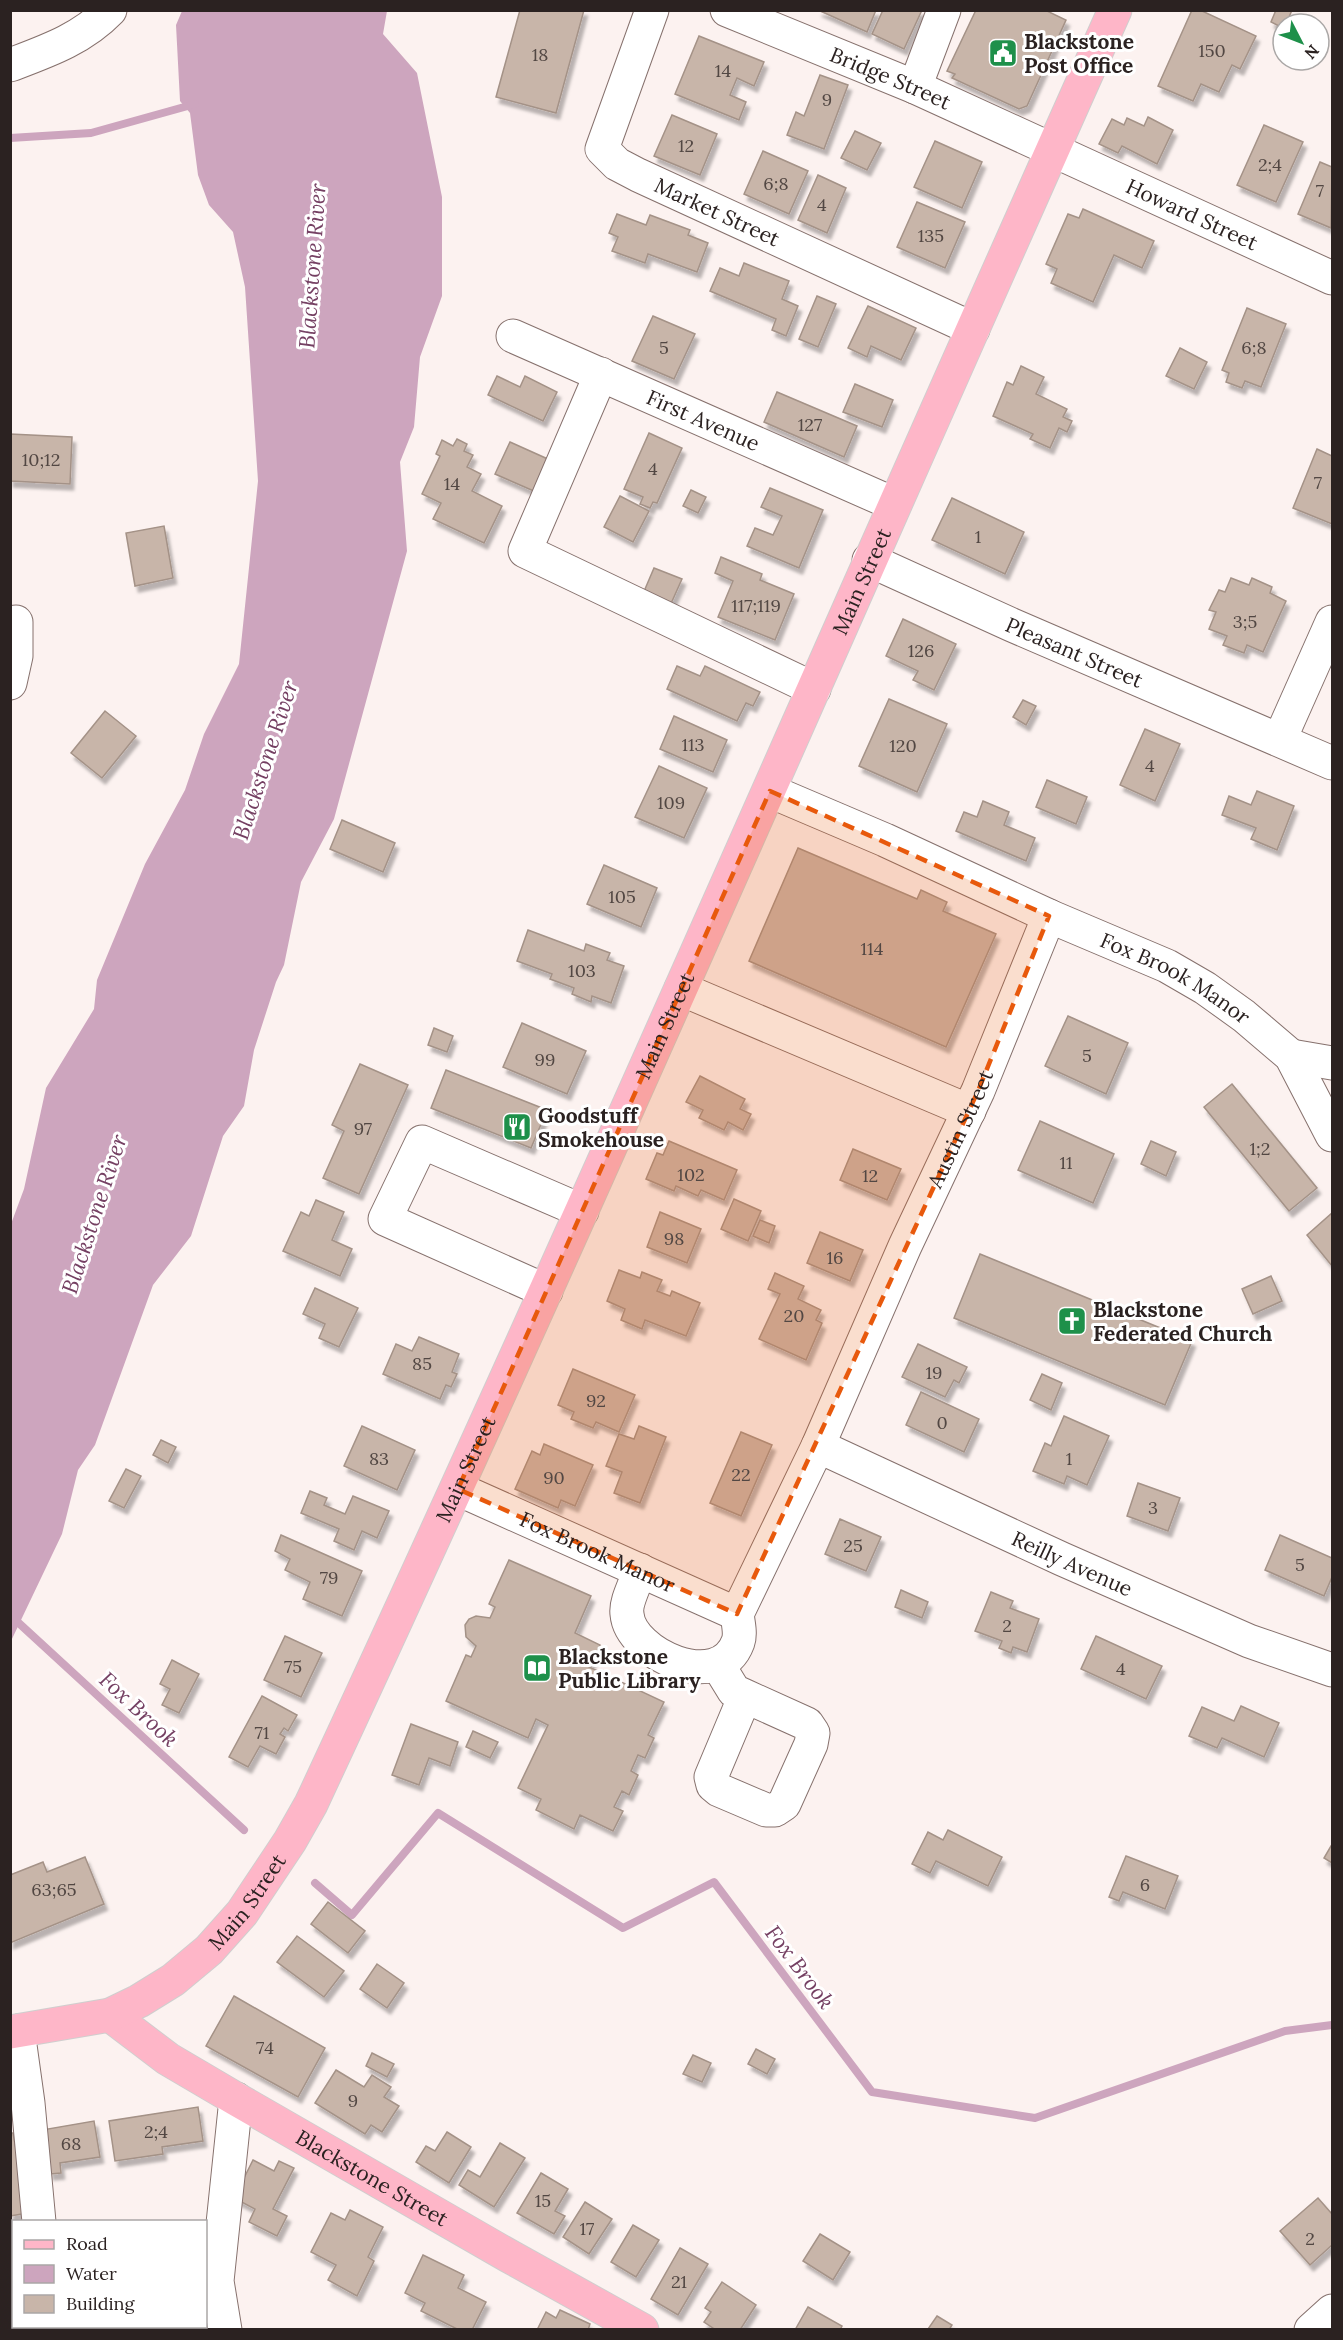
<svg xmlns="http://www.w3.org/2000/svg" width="1343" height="2340" font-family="Lora,serif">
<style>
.water{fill:#cda5be}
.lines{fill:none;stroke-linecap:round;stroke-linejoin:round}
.stream{stroke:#cda5be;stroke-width:8}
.building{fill:#c8b5a9;stroke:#a49287;stroke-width:1.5;filter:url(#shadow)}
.minor-casing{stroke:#86716d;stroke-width:35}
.major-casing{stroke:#d0cece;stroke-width:35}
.minor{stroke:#fff;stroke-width:33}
.major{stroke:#feb6c8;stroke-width:33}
.marked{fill:#e8590c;fill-opacity:0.2;stroke:#e8590c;stroke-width:4.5;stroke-dasharray:12 8;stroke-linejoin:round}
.labels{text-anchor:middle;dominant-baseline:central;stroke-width:6;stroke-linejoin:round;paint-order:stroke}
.number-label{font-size:18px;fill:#524743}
.poi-label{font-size:21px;font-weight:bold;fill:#2b2221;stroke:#fff;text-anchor:start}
.street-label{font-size:21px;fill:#2b2221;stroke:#fff}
.water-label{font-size:22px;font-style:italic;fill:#754063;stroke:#fff}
</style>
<defs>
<filter id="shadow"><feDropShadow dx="3.5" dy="6" stdDeviation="1.5" flood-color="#0004"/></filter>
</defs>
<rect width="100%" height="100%" fill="#fcf2f0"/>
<!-- water -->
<polygon class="water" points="182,11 387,11 383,34 417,73 442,197 442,296 420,357 414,427 400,462 407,551 334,819 301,882 284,965 276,982 254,1050 244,1106 223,1136 191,1236 153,1285 95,1445 78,1470 62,1534 11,1641 11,1224 24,1189 46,1088 94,1009 97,980 145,864 185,790 204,734 239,664 258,481 245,287 233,232 209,205 198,175 190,113 180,101 176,25"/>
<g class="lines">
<!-- stream -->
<g class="stream">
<polyline points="10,138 91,133 195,104"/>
<polyline points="10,1615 244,1830"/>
<polyline points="315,1883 352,1915 438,1813 623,1928 714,1882 872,2092 1035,2118 1285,2031 1332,2025"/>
</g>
</g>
<!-- building -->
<g class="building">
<polygon points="520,10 584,10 556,113 496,97"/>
<polygon points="818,10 876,10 867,32"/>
<polygon points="883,10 922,10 904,49 872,34"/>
<polygon points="976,10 1045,10 1066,20 1027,106 1019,109 952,78 955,74 947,71"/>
<polygon points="1192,10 1200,10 1256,36 1240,69 1232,65 1219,92 1201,84 1193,101 1158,86"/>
<polygon points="1276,10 1292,10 1286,24 1283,24 1283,28 1271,22"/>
<polygon points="699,36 764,62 754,86 737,78 730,95 746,102 739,120 675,94"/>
<polygon points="820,75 848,85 824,149 787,135 796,112 804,116"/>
<polygon points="672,115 717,134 700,175 654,156"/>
<polygon points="1148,117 1173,130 1157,164 1122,146 1118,153 1099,144 1112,119 1124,125 1127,118 1144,126"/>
<polygon points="1264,125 1303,142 1276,202 1237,185"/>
<polygon points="855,131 881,143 867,170 841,158"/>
<polygon points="935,141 982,162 962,208 914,187"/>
<polygon points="763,151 808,171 789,214 744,194"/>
<polygon points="1320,162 1332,167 1331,228 1298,214"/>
<polygon points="818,175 846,188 827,233 798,220"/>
<polygon points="917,202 965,222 945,268 897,247"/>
<polygon points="1083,209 1154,241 1142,268 1114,255 1093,302 1051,283 1057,269 1046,264 1068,214 1079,218"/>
<polygon points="617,214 646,225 650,215 690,230 688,235 708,243 697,272 648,254 645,263 612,251 618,237 609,233"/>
<polygon points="744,263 789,281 782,299 798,306 786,336 772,330 776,319 710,291 720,268 739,276"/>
<polygon points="817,296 836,304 818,347 799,339"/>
<polygon points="868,306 916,328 901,360 871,346 867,357 848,348"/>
<polygon points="1247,308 1286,324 1261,387 1245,381 1242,388 1226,382 1229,373 1222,370"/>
<polygon points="653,316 695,334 674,379 632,361"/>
<polygon points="1180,348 1207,362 1194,389 1166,376"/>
<polygon points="1021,366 1044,377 1036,394 1067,409 1063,417 1072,421 1067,432 1059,428 1050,448 1030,439 1033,434 993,416 1007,382 1013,385"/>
<polygon points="497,376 520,387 525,376 557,392 543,421 488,395"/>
<polygon points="855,384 893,400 882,427 843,412"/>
<polygon points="777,392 857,426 844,457 764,422"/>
<polygon points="649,433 682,448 657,503 653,502 650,508 640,504 643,497 624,489"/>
<polygon points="10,434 72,437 70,484 10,481"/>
<polygon points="457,439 467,444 464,451 473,455 467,467 481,474 472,491 502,506 484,543 433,519 441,503 422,494 440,456 436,454 442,440 453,446"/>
<polygon points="510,442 550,460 536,492 495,474"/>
<polygon points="1317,449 1332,456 1332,524 1293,508"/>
<polygon points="770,488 823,510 799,568 747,546 755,528 773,535 782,516 761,507"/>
<polygon points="691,490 706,497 698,513 683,506"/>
<polygon points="620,496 649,511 633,542 604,527"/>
<polygon points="952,498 1024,532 1005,574 932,540"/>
<polygon points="164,526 173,578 135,586 126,533"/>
<polygon points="721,557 762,574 760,580 794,594 775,640 718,617 733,581 715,573"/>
<polygon points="654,568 682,579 669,608 642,596"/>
<polygon points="1231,578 1249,585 1252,578 1272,587 1270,593 1286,601 1263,652 1247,645 1244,653 1223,645 1227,636 1209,629 1216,612 1209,610 1219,590 1225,592"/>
<polygon points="903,619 956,644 934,690 913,680 918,671 886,656"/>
<polygon points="677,666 700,676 705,666 760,692 753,706 746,703 737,721 667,689"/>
<polygon points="889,699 947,724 917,792 859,766"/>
<polygon points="1023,700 1036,706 1026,725 1013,717"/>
<polygon points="105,711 136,736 102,778 71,753"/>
<polygon points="674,716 727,740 713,772 660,749"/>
<polygon points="1145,729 1180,744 1155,801 1120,785"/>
<polygon points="659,766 707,788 684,838 635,817"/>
<polygon points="1047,780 1087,797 1076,824 1036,807"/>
<polygon points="1257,791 1294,806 1277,850 1251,839 1256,828 1222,815 1229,796 1251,805"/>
<polygon points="983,801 1009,812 1004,825 1035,838 1026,861 956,831 964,812 977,817"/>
<polygon points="342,820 395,843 383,872 330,849"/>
<polygon points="798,848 917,899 921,890 947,902 943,911 996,934 946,1047 749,961"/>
<polygon points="604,865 657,888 641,927 587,904"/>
<polygon points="528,930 584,951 586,944 610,953 607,960 624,966 611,1003 592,996 591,1002 572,994 574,988 550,979 552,974 517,961"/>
<polygon points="1068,1016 1128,1043 1106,1094 1045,1066"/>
<polygon points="522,1023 586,1051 567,1094 503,1067"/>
<polygon points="434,1028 453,1036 447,1052 428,1045"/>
<polygon points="360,1064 408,1085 359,1194 323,1178 344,1131 332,1125"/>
<polygon points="446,1070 547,1110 531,1148 431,1108"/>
<polygon points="700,1076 745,1099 740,1109 751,1114 743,1130 728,1122 724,1130 699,1118 703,1110 686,1102"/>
<polygon points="1232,1084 1317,1188 1289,1211 1204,1107"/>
<polygon points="1040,1121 1114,1154 1093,1203 1018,1170"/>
<polygon points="669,1141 737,1170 724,1200 701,1190 698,1196 676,1186 674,1191 646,1179 657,1153 663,1155"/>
<polygon points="1151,1141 1176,1152 1166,1176 1141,1164"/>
<polygon points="853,1149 901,1169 887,1200 840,1180"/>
<polygon points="734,1199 761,1211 748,1241 721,1229"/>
<polygon points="316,1200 344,1212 332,1240 352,1249 340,1276 283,1251 301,1212 309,1216"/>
<polygon points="660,1212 701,1229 687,1263 647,1247"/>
<polygon points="1332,1213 1332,1266 1307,1235"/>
<polygon points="760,1220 775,1226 769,1243 753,1236"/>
<polygon points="820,1232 863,1250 850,1281 807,1263"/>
<polygon points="980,1254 1192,1341 1165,1405 954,1318"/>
<polygon points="619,1270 640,1278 642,1272 662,1280 657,1291 670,1296 672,1291 700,1303 686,1336 645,1320 642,1329 621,1320 625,1309 607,1301"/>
<polygon points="775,1273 804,1286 798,1299 821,1310 816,1320 822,1323 806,1360 759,1339 780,1294 768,1289"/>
<polygon points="1271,1276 1282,1301 1253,1314 1242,1289"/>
<polygon points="315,1288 358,1308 339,1347 319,1338 325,1324 303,1314"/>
<polygon points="419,1337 459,1354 452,1372 457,1374 451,1387 446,1385 440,1399 383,1374 396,1344 412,1351"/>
<polygon points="918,1344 967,1367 959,1383 954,1380 945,1397 902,1377"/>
<polygon points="573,1369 635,1395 619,1432 596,1422 593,1428 571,1419 574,1412 558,1405"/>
<polygon points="1042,1374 1062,1383 1051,1410 1030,1400"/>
<polygon points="921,1392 979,1419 964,1452 906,1425"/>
<polygon points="1064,1416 1109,1436 1087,1485 1067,1476 1064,1484 1033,1471 1045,1443 1051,1446"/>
<polygon points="362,1426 415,1450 397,1490 344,1466"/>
<polygon points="639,1426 666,1437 640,1503 614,1493 622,1472 606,1466 619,1434 634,1439"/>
<polygon points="741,1432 772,1445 741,1516 710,1503"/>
<polygon points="161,1440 176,1447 168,1463 153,1455"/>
<polygon points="544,1444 593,1465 575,1506 561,1500 558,1508 515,1489 532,1451 540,1455"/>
<polygon points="126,1469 141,1476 124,1508 109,1501"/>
<polygon points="1138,1483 1180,1498 1168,1531 1127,1516"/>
<polygon points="310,1491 327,1498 324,1505 345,1514 353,1496 389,1511 377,1538 362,1531 354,1550 334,1541 339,1529 301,1513"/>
<polygon points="840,1519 881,1537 866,1571 825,1554"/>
<polygon points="281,1535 362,1571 342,1616 303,1599 310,1582 285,1570 290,1559 275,1551"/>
<polygon points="1280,1535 1332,1558 1332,1577 1324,1596 1265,1570"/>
<polygon points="509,1560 591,1596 575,1633 600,1645 589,1667 664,1702 648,1735 654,1738 645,1758 638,1755 631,1771 638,1775 629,1795 622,1791 614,1807 623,1811 613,1831 580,1815 574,1829 536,1810 541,1799 518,1788 548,1725 536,1719 528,1738 446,1701 466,1655 471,1657 476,1646 466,1637 465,1625 469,1619 476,1616 490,1618 495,1607 489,1604"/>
<polygon points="901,1590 928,1602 922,1618 895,1607"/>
<polygon points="991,1592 1013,1601 1010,1608 1039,1619 1027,1652 1013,1647 1011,1653 999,1648 1002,1641 975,1631"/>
<polygon points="285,1636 322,1653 301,1697 264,1680"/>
<polygon points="1096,1636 1162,1666 1146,1699 1081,1669"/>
<polygon points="172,1660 199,1674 179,1713 162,1705 170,1689 160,1684"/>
<polygon points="262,1696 297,1715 288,1731 284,1728 280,1734 285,1737 276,1754 260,1746 248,1767 229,1757"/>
<polygon points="1241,1706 1279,1723 1264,1757 1222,1738 1217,1748 1189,1736 1202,1707 1234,1721"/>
<polygon points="411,1724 458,1742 450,1766 429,1758 419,1785 392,1775"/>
<polygon points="473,1731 498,1742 490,1758 466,1747"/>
<polygon points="948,1830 1002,1857 988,1886 936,1861 930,1873 912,1864 928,1832 943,1840"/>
<polygon points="1331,1846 1332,1847 1332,1863 1324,1858"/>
<polygon points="1126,1856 1178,1876 1165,1909 1123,1892 1119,1901 1109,1897"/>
<polygon points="85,1857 104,1904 10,1943 10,1875 43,1862 47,1872"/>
<polygon points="328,1902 365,1931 348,1953 311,1924"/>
<polygon points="297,1936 344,1971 324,1997 277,1962"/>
<polygon points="377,1964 404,1983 387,2008 360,1989"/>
<polygon points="234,1996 325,2048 298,2097 206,2046"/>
<polygon points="756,2049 775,2059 767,2074 748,2064"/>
<polygon points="372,2053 394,2064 387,2077 366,2066"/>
<polygon points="693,2055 711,2063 702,2082 683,2074"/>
<polygon points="336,2070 364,2087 372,2075 391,2087 384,2097 399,2106 382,2132 371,2125 365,2134 315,2103"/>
<polygon points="198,2107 203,2141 162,2147 163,2154 115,2161 109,2121"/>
<polygon points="94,2121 100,2157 60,2163 61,2173 50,2174 42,2130"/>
<polygon points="447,2132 471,2147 449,2183 416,2162 426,2146 435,2151"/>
<polygon points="10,2133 13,2133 28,2213 10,2216"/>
<polygon points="500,2143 525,2158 494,2207 459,2185 468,2170 480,2177"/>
<polygon points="253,2160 274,2171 279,2161 294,2168 273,2209 287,2216 277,2236 249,2222 255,2209 234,2198"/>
<polygon points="541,2173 568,2189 555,2211 565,2216 554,2234 517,2213"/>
<polygon points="1318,2198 1332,2214 1332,2245 1310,2265 1280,2231"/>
<polygon points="585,2202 612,2219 589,2254 563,2237"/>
<polygon points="350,2210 383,2227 368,2257 374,2261 357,2296 328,2280 336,2265 311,2252 331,2213 345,2220"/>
<polygon points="633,2225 659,2240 636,2277 611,2262"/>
<polygon points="820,2234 850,2252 833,2280 803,2261"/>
<polygon points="680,2248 708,2264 678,2315 651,2299"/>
<polygon points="423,2255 464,2275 458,2288 486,2302 472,2330 459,2330 421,2311 425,2303 405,2293"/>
<polygon points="722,2282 756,2305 740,2330 716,2330 704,2322 711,2312 705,2308"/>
<polygon points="808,2307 842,2326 840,2330 795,2330"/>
<polygon points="560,2310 590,2324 588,2330 537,2330 546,2312 556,2318"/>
<polygon points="937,2316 952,2325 949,2330 928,2329"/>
</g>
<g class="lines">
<!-- minor casing -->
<g class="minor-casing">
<g id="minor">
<path id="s1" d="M 652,10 L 602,149 L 617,164 L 638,175 L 973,329"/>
<path id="s2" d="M 727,10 L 915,87 L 1332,278"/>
<path d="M 10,65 C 47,51 82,39 110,10"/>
<polyline points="915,87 944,10"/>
<path id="s3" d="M 513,336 L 894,504"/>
<polyline points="601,374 525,551 814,689"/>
<path id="s4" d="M 869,560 L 1012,625 L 1332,763"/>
<polyline points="10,683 16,656 16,622"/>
<polyline points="1280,739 1332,622"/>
<path id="s5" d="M 1049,916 L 1167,966 L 1205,988 L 1244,1016 L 1291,1056 L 1332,1135"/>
<polyline points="681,989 969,1111"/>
<polyline points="1291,1056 1332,1063"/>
<polyline points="546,1291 385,1219 422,1142 582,1211"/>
<path id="s6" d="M 818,1446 L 1062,1559 L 1249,1641 L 1332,1670"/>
<path id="s7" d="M 458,1489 L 737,1614"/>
<path id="s8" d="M 640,1570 C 636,1583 625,1602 627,1614 C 630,1654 719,1694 738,1642 C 741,1634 738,1622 737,1614 L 818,1446 L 905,1246 L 978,1091 L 1049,916 L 885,840 L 770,791"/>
<polyline points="718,1665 734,1691 745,1696 807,1724 813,1733 811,1744 784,1804 775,1810 766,1810 719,1790 713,1785 711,1777 745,1696"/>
<polyline points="18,2031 28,2103 39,2222"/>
<polyline points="225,2330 217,2281 236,2099"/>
<polyline points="1311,2330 1332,2311"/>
</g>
</g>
<!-- major casing -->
<g class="major-casing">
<g id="major">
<path id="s9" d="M 110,2015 L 168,2059 L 236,2099 L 509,2256 L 642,2330"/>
<path id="s10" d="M 10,2032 L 110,2015 L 139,2001 L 173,1980 L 209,1950 L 242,1913 L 290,1841 L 311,1804 C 588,1210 847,608 1115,10"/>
</g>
</g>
<!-- minor -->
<use href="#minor" class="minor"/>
<!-- major -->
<use href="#major" class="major"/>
</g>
<!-- marked area -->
<path class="marked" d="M 770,791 L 1049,916 L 978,1091 L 737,1614 L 458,1489 Z"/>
<!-- icons -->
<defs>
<g id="civic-square" transform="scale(1.5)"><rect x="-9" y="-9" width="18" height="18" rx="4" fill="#1e904a" stroke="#fff"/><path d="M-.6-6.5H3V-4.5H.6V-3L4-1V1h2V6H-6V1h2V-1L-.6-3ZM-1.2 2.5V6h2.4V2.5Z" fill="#fff"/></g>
<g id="restaurant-square" transform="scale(1.5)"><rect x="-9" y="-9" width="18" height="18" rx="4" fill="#1e904a" stroke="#fff"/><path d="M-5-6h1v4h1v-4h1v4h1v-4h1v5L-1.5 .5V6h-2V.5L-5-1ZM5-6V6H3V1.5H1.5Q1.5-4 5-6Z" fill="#fff"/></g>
<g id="church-square" transform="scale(1.5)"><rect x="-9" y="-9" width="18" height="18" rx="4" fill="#1e904a" stroke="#fff"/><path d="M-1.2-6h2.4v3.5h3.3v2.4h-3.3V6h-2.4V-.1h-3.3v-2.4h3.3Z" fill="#fff"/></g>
<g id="library-square" transform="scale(1.5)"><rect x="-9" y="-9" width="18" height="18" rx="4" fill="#1e904a" stroke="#fff"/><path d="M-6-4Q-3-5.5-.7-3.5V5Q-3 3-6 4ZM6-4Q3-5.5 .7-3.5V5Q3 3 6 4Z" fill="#fff"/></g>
</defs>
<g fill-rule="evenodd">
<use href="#civic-square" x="1003" y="53"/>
<use href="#restaurant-square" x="517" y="1127"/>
<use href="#church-square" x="1072" y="1321"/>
<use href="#library-square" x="537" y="1668"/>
</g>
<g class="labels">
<!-- number labels -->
<g class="number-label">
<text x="1212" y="50">150</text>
<text x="540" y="54">18</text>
<text x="723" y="70">14</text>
<text x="827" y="99">9</text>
<text x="686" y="145">12</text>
<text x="1270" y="164">2;4</text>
<text x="776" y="183">6;8</text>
<text x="1320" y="190">7</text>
<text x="822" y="204">4</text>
<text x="931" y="235">135</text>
<text x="664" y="347">5</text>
<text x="1254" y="347">6;8</text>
<text x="810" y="424">127</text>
<text x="41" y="459">10;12</text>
<text x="653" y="468">4</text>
<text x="1318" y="482">7</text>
<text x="452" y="483">14</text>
<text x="978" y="536">1</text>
<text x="756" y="605">117;119</text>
<text x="1245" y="621">3;5</text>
<text x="921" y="650">126</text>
<text x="693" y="744">113</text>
<text x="903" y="745">120</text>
<text x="1150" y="765">4</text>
<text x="671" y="802">109</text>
<text x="622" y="896">105</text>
<text x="872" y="948">114</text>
<text x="582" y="970">103</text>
<text x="1087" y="1055">5</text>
<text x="545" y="1059">99</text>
<text x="363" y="1128">97</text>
<text x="1260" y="1148">1;2</text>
<text x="1066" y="1162">11</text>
<text x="691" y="1174">102</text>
<text x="870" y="1175">12</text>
<text x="674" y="1238">98</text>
<text x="835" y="1257">16</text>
<text x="794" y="1315">20</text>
<text x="422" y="1363">85</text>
<text x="934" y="1372">19</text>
<text x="596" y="1400">92</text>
<text x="942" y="1422">0</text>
<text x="379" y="1458">83</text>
<text x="1069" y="1458">1</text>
<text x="741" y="1474">22</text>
<text x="554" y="1477">90</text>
<text x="1153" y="1507">3</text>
<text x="853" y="1545">25</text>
<text x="1300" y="1564">5</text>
<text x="329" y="1577">79</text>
<text x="1007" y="1625">2</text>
<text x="293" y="1666">75</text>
<text x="1121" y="1668">4</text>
<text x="262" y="1732">71</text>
<text x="1145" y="1884">6</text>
<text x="54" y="1889">63;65</text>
<text x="265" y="2047">74</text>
<text x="353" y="2100">9</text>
<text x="156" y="2131">2;4</text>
<text x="71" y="2143">68</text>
<text x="543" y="2200">15</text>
<text x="587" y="2228">17</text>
<text x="1310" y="2238">2</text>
<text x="679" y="2281">21</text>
</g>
<!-- poi labels -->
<g class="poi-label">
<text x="1024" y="41">Blackstone<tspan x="1024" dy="24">Post Office</tspan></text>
<text x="538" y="1115">Goodstuff<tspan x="538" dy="24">Smokehouse</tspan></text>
<text x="1093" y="1309">Blackstone<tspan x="1093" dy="24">Federated Church</tspan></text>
<text x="558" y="1656">Blackstone<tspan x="558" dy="24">Public Library</tspan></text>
</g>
<!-- street labels -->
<g class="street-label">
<text stroke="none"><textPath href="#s2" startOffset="177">Bridge Street</textPath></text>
<text stroke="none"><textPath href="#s1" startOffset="280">Market Street</textPath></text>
<text stroke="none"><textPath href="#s2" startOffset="508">Howard Street</textPath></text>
<text stroke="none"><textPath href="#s3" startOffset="208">First Avenue</textPath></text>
<text stroke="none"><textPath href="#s10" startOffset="1740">Main Street</textPath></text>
<text stroke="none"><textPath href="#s4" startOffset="225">Pleasant Street</textPath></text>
<text stroke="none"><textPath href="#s5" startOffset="141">Fox Brook Manor</textPath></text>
<text stroke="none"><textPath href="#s10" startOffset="1254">Main Street</textPath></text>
<text stroke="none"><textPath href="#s8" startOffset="754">Austin Street</textPath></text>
<text stroke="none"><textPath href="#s10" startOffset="768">Main Street</textPath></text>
<text stroke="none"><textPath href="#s7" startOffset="153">Fox Brook Manor</textPath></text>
<text stroke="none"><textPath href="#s6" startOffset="280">Reilly Avenue</textPath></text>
<text stroke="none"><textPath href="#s10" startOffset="282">Main Street</textPath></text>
<text stroke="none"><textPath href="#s9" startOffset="309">Blackstone Street</textPath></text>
</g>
<!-- water labels -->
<g class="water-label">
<text transform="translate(312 266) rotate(-86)">Blackstone River</text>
<text transform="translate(265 760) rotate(-72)">Blackstone River</text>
<text transform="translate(94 1214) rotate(-72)">Blackstone River</text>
<text transform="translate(139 1709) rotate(43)">Fox Brook</text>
<text transform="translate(800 1967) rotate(53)">Fox Brook</text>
</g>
</g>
<!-- border -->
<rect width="1343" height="2340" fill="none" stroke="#2b2221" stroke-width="24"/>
<!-- legend -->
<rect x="12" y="2220" width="195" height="108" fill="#ffffff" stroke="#aaa7a6" stroke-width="1.5"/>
<rect x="24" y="2240" width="30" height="9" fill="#feb6c8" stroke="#aaa7a6" stroke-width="1.5"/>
<text x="66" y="2250" font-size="18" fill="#2b2221">Road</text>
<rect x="24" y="2265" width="30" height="18" fill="#cda5be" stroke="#aaa7a6" stroke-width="1.5"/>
<text x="66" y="2280" font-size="18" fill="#2b2221">Water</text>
<rect x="24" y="2295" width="30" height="18" fill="#c8b5a9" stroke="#aaa7a6" stroke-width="1.5"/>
<text x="66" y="2310" font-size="18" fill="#2b2221">Building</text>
<!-- north arrow -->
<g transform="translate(1301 42) rotate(132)"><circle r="28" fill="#ffffff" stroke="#aaa7a6" stroke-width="1.5"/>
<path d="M0-4.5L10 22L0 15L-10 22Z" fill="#1e904a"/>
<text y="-9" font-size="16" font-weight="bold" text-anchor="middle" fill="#2b2221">N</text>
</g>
</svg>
